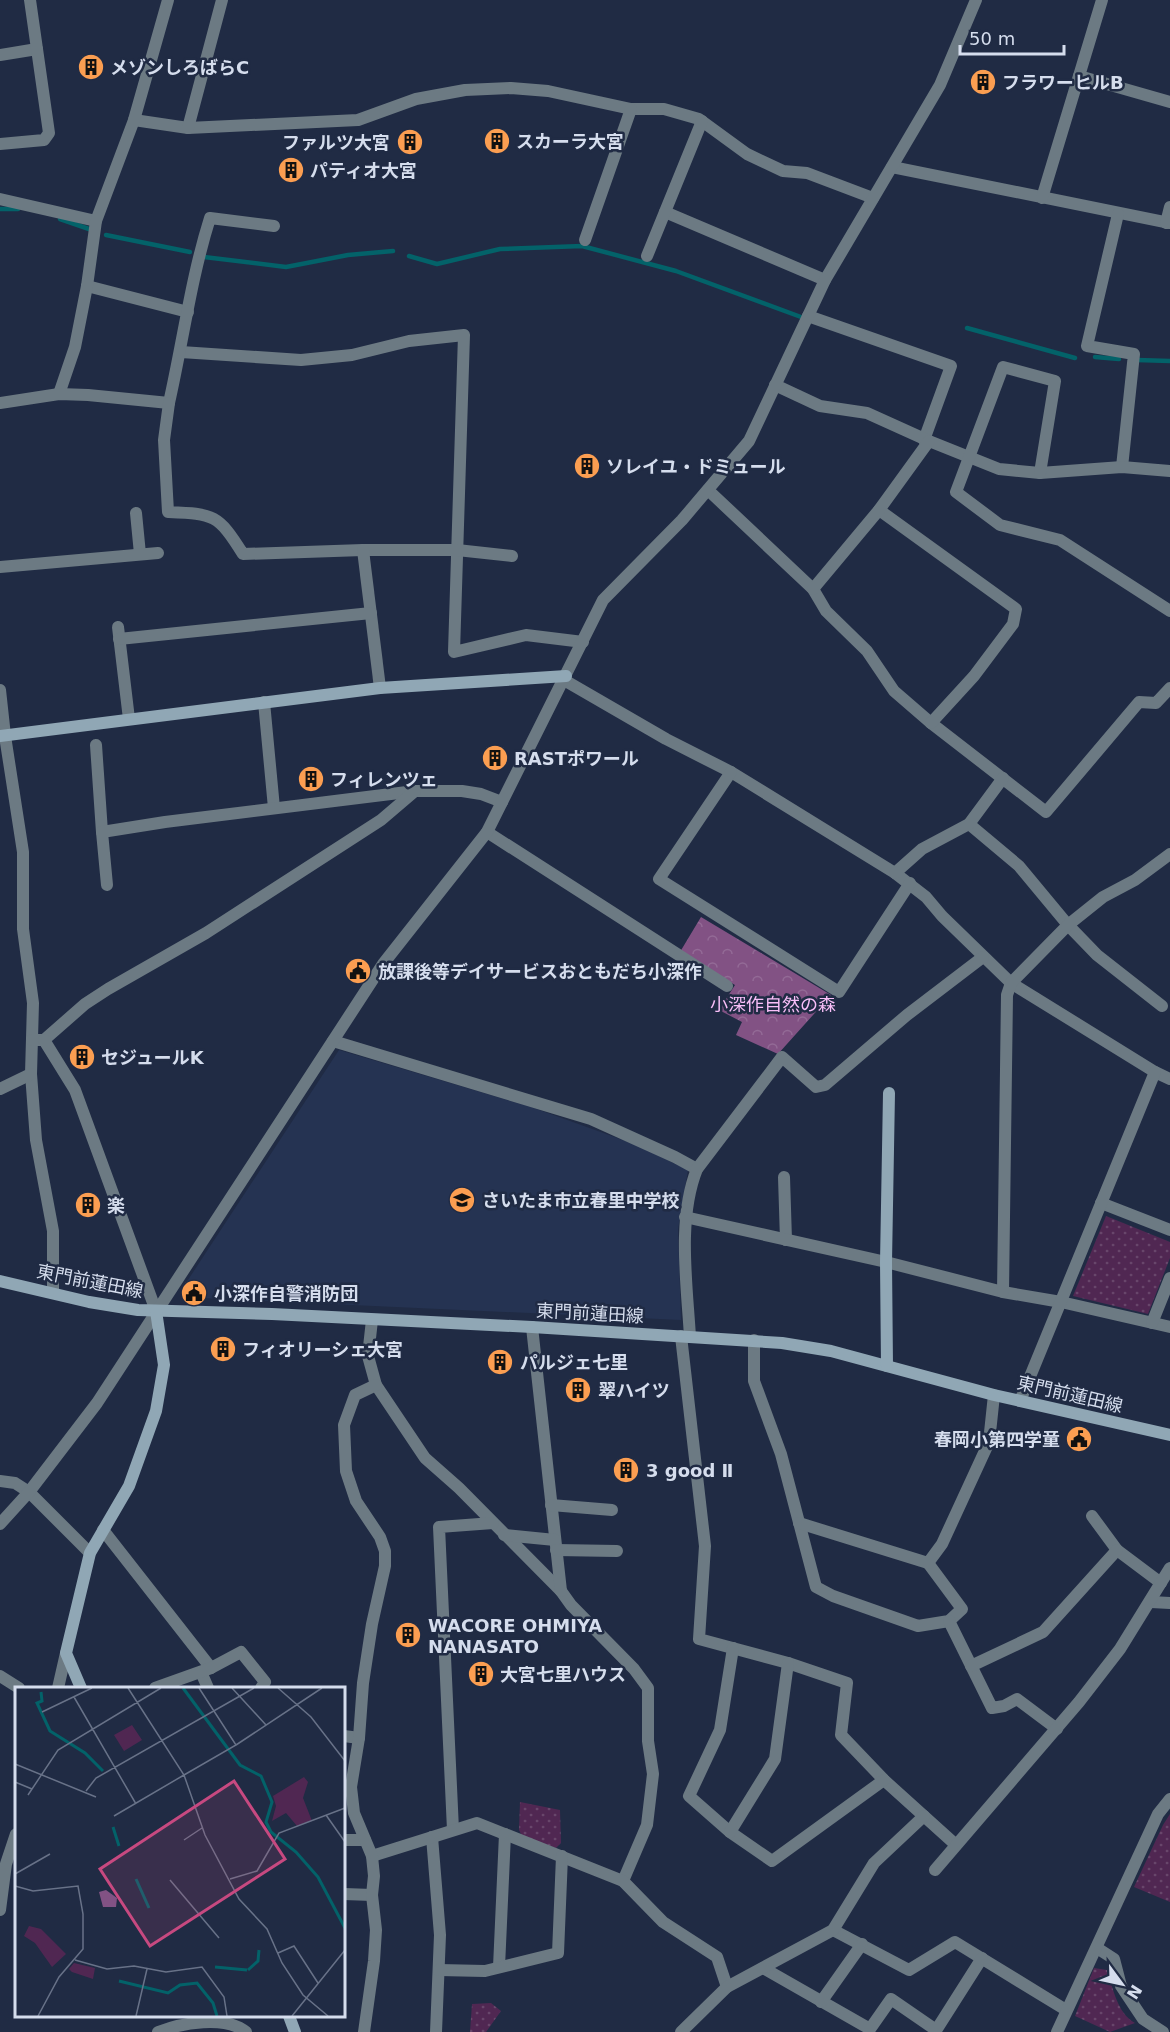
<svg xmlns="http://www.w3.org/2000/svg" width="1170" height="2032" font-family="'DejaVu Sans','Noto Sans JP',sans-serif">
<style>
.built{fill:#253352}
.grass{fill:url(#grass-dots)}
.forest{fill:url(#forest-crowns)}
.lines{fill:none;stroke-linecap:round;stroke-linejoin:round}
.stream{stroke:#036269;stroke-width:4.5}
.street{stroke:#6c7a83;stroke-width:12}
.secondary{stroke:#90a7b5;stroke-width:12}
.labels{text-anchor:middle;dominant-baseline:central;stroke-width:5;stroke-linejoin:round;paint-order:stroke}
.poi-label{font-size:18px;font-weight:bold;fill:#d5dded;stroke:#202b44;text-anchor:start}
.park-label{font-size:18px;fill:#f9bff9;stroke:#202b44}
.street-label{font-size:18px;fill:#d5dded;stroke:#202b44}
.inset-river{fill:none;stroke:#036269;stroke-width:3}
.inset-road{fill:none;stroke:#687288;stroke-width:1.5}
.view{fill:#c74980;fill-opacity:0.15;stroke:#c74980;stroke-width:3}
.inset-edge{fill:none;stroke:#d5dded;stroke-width:3}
</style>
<defs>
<pattern id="grass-dots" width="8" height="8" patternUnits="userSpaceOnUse" patternTransform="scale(1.5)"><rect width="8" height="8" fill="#502752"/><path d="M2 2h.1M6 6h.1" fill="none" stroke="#68466b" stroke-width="1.8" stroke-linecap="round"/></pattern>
<pattern id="forest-crowns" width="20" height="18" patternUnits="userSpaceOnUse" patternTransform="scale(1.5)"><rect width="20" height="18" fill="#825284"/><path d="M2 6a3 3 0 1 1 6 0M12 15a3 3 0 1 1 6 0" fill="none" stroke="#936a96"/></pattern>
</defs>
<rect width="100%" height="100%" fill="#202b44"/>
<!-- built -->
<polygon class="built" points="339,1050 531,1107 634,1144 688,1170 678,1229 681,1320 202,1298 203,1287 184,1286"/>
<!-- grass -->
<g class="grass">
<polygon points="1106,1216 1170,1242 1170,1258 1148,1314 1073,1296"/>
<polygon points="520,1802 560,1810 561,1843 556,1848 522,1836 519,1830"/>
<polygon points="1170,1814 1170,1902 1134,1887 1163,1825"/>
<path d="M 1094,1968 L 1107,1970 C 1113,1988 1117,2013 1135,2023 L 1110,2032 L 1075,2016 Z"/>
<polygon points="491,2003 501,2011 486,2032 470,2032 472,2004"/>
</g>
<!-- forest -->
<polygon class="forest" points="701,917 831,995 778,1054 736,1035 742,1022 719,1010 735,985 680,952"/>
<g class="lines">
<!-- stream -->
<g class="stream">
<polyline points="0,209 18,209"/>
<polyline points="60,219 89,229"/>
<polyline points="106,235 190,252"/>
<polyline points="409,256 437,264 500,249 582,246 676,271 801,317"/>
<polyline points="204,257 286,267 348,255 393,251"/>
<polyline points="967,328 1075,358"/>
<polyline points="1095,357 1119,359"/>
<polyline points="1137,360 1170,361"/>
</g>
<!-- street -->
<g class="street">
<polyline points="0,55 37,49"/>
<polyline points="1079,76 1170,102"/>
<polyline points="134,120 188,128 358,120 416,99 465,90 511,88 548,91 631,109 664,109 699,119 747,154 783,171 807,173 873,198"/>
<polyline points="188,128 222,0"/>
<polyline points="0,144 44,140 49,133 30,0"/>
<polyline points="892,167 1170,223"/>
<polyline points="1042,198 1102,0"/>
<polyline points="0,199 96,221"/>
<polyline points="665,212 825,280"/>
<polyline points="1118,214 1087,346 1134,354 1122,467"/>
<polyline points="1166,223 1170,207"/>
<polyline points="585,240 631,109"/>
<polyline points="647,256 702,121"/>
<polyline points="87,286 188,312"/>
<polyline points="808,316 951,366 924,440"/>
<polyline points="181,352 301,360 352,355 409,341 464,335 454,652 526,635 583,642"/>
<polyline points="775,385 820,406 867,413 929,441 999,469 1040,473 1122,467 1170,471"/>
<polyline points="59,394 75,347 87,286 96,221 134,120 168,0"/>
<path d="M 0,403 L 59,394 L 88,395 L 169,403 C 183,341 191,278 210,218 L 274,226"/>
<path d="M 169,403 L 164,440 L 168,512 C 214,514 218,514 243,554 L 363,550 L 457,550 L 512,556"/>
<polyline points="1040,473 1055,381 1003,367 956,492 1000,525 1060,540 1170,611"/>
<polyline points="708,490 813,589 826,611 867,651 894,691 931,723 1046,812 1139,702 1156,703 1170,688"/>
<polyline points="879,510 1016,609 1013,624 974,676 931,723"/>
<polyline points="136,513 140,554"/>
<polyline points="363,550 380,688"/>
<polyline points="0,567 158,553"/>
<polyline points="813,589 879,510 929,441"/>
<polyline points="118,627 129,719"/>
<polyline points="119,639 371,613"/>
<polyline points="564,680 666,739 731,772 895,873 926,897 942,916 1011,983 1155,1072 1170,1079"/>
<polyline points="0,690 5,736 23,852 23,929 33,1003 31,1074 36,1140 53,1231 53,1293"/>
<polyline points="264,702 274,808"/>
<polyline points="96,745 102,832"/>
<polyline points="731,772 659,879 839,992 910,883"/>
<polyline points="969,824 1019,866 1068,925 1097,955 1162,1006"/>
<polyline points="487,832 727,986"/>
<polyline points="895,873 922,849 969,824 1003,778"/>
<polyline points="107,885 102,832 165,822 415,791 462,791 481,794 502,802"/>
<polyline points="32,1040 44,1040 85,1004 108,989 206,933 381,820 415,791"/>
<polyline points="44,1040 75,1090 156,1311"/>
<polyline points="333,1041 591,1119 675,1157 697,1169"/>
<polyline points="0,1089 31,1074"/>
<polyline points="784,1177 786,1240"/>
<polyline points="1101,1203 1170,1230"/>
<polyline points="685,1217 886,1262 1003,1292 1061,1302 1170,1327"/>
<polyline points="1003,1292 1007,995 1011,983 1068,925 1103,897 1135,880 1170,854"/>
<polyline points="372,1320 368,1356 376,1385 425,1458 459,1488 561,1591 571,1605 634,1669 648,1688 648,1741 653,1774 647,1825 623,1881"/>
<polyline points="1152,1323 1170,1278"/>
<polyline points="532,1327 561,1591"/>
<polyline points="681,1336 705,1546 699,1639 788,1663 847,1683 841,1735 884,1780 956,1845"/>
<path d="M 690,1337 C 687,1284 677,1219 697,1169 L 782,1057 L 816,1087 L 825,1085 L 907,1015 L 983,957"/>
<polyline points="754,1340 754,1381 781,1454 816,1587 833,1596 918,1626 949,1621 962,1609 928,1563"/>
<polyline points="1020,1401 1155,1072"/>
<polyline points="0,1481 15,1483 29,1492 90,1553"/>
<polyline points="551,1505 612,1510"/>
<polyline points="1092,1516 1117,1550 1161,1583"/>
<polyline points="799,1523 928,1563 942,1544 989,1442 994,1395"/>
<polyline points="0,1524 29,1492 97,1403 383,964 487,832 603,600 682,520 749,441 825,280 940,85 976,0"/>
<polyline points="103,1530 211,1668"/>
<polyline points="504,1535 555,1540"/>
<polyline points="556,1550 617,1551"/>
<polyline points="1151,1602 1170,1603"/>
<polyline points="949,1621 992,1708 1004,1706 1017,1699 1057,1729"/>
<polyline points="733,1648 720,1730 689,1796 730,1832 772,1861 884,1780"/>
<polyline points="971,1666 1043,1632 1117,1550"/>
<polyline points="201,1672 208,1688"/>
<polyline points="0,1676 19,1688"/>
<polyline points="58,1688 66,1653"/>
<polyline points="155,1688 211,1668 241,1652 265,1682 261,1688"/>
<polyline points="344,1736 359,1738"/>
<polyline points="453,1830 439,1527 493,1523"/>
<polyline points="730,1832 775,1759 788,1663"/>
<polyline points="432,1837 440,1935 436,2032"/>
<polyline points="344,1840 365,1840"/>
<polyline points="372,1856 477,1823 623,1881 663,1922 717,1957 727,1987"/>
<polyline points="935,1870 1079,1702 1120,1649 1170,1568"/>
<polyline points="344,1894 372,1895"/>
<polyline points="0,1910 6,1864 16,1834"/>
<polyline points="833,1930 909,1970 955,1942 1066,2010"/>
<polyline points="1097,1948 1114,1959 1121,1986 1143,2019 1163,2032"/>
<polyline points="499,1967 505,1834"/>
<polyline points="763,1968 870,2029 891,1999 936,2030"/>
<polyline points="439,1970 485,1971 558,1953 562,1856"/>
<polyline points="821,2002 862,1944"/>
<path d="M 158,2032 C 182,2023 225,2015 246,2032"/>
<polyline points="364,2032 374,1961 376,1930 372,1895 374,1876 372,1856 354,1813 351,1787 359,1738 363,1683 372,1624 385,1566 385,1551 380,1537 356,1501 346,1471 344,1425 355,1395 376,1385"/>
<polyline points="681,2032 727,1987 833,1930 874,1863 924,1816"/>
<polyline points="935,2032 982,1958"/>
<polyline points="1057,2032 1158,1814 1170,1799"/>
</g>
<!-- secondary -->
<g class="secondary">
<polyline points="0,736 380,688 566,676"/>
<polyline points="0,1281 89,1302 138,1310 272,1314 532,1327 782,1343 831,1351 994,1395 1170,1435"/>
<polyline points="887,1366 886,1262 889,1093"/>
<polyline points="81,1688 66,1653 90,1553 129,1486 156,1411 164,1365 156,1311"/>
<polyline points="289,2016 295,2032"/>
</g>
</g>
<!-- icons -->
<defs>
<g id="building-disc" transform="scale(1.35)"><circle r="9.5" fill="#fb9e51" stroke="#202b44"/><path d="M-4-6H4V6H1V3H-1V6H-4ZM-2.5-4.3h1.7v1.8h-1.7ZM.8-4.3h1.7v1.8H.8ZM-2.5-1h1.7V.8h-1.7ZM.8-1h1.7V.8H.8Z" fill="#111"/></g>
<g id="civic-disc" transform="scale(1.35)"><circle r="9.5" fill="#fb9e51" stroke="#202b44"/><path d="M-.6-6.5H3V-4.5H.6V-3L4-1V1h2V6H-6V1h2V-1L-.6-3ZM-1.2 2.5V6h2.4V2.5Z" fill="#111"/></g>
<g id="school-disc" transform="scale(1.35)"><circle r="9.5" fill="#fb9e51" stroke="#202b44"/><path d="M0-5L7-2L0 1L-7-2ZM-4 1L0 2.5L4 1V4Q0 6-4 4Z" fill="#111"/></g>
</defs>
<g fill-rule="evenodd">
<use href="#building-disc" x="91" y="67"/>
<use href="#building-disc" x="983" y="82"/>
<use href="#building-disc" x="497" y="141"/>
<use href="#building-disc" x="410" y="142"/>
<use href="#building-disc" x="291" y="170"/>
<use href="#building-disc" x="587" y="466"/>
<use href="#building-disc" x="495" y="758"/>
<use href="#building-disc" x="311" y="779"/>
<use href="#civic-disc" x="358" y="971"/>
<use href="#building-disc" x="82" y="1057"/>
<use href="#school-disc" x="462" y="1200"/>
<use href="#building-disc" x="88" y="1205"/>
<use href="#civic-disc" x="194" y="1293"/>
<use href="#building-disc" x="223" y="1349"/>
<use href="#building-disc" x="500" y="1362"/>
<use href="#building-disc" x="578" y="1390"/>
<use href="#civic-disc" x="1079" y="1439"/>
<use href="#building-disc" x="626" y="1470"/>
<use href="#building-disc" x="408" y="1635"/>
<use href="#building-disc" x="481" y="1674"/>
</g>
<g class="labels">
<!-- poi labels -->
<g class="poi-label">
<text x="110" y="67">メゾンしろばらC</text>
<text x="1002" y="82">フラワーヒルB</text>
<text x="516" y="141">スカーラ大宮</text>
<text x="390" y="142" text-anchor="end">ファルツ大宮</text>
<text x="310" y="170">パティオ大宮</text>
<text x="606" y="466">ソレイユ・ドミュール</text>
<text x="514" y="758">RASTポワール</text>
<text x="330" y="779">フィレンツェ</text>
<text x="378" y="971">放課後等デイサービスおともだち小深作</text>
<text x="101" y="1057">セジュールK</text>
<text x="482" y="1200">さいたま市立春里中学校</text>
<text x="107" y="1205">楽</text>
<text x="214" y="1293">小深作自警消防団</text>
<text x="242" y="1349">フィオリーシェ大宮</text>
<text x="520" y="1362">パルジェ七里</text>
<text x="598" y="1390">翠ハイツ</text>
<text x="1060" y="1439" text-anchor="end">春岡小第四学童</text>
<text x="646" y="1470">3 good Ⅱ</text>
<text x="428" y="1625">WACORE OHMIYA<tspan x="428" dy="21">NANASATO</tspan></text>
<text x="500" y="1674">大宮七里ハウス</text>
</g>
<!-- park labels -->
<g class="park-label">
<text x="773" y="1004">小深作自然の森</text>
</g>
<!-- street labels -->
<g class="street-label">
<text transform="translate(90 1281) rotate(11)">東門前蓮田線</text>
<text transform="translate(590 1313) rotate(3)">東門前蓮田線</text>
<text transform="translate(1070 1394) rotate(13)">東門前蓮田線</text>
</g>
</g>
<!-- overview -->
<g transform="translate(15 1687)">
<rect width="330" height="330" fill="#202b44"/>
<path d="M 117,38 L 127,53 L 109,64 L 99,48 ZM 289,90 L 293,95 L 288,111 L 297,134 L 282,139 L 271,126 L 257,134 L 261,119 L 258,109 ZM 14,239 L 26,242 L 51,267 L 37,280 L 20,256 L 9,249 Z" fill="#502752"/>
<path d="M 91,203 L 102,211 L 101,220 L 88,220 L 84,205 Z" fill="#825284"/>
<path d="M 34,254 L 48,267 L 38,277 L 26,261 ZM 59,276 L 80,281 L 78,292 L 57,285 L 54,282 Z" fill="#502752"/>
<path class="inset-river" d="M 168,1 L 225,78 L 246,89 L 257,115 L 251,135 L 256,145 L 281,165 L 303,190 L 330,241M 26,5 L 27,14 L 22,16 L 35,44 L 70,66 L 88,84M 98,140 L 104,159M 121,192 L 134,221M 200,280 L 232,283M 233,283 L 243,274 L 244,263M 104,294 L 153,306 L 165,298 L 182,296 L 198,316 L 202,329"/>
<path class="inset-road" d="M 113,1 L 169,88 L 190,148 L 224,212 L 252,242 L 267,276 L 288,308 L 313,329M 217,1 L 251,38M 263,1 L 296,30 L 330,74M 59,10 L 121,117M 27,25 L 77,1M 221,58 L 307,1M 0,77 L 81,110M 169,88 L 221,58 L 184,1M 0,95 L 17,102M 71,104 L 81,91 L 239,1M 13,108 L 43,63 L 146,1M 311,128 L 330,155M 99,129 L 169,88M 169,153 L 187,141M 0,187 L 35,167M 215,192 L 242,184 L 264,146 L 330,121M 155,193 L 204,251M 0,199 L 18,204 L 63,199 L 68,227 L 68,262 L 44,290 L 23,329M 263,266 L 279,259 L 303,296M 60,273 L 92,282 L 119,279 L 151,285 L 187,280 L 209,310 L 212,329M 121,329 L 132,282M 277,329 L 330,263"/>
<path class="view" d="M 219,94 L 270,172 L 135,259 L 85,182 Z"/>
<rect width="330" height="330" class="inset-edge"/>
</g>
<!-- north arrow -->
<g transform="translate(1122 1984) rotate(123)" stroke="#202b44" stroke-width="4.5" paint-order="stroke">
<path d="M0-4.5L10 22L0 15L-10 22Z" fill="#d5dded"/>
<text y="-9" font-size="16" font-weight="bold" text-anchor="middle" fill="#d5dded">N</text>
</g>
<!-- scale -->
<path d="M960 45v9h104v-9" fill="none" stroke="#d5dded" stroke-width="3"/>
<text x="969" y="45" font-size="18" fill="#d5dded" stroke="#202b44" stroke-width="4.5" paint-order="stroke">50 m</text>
</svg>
